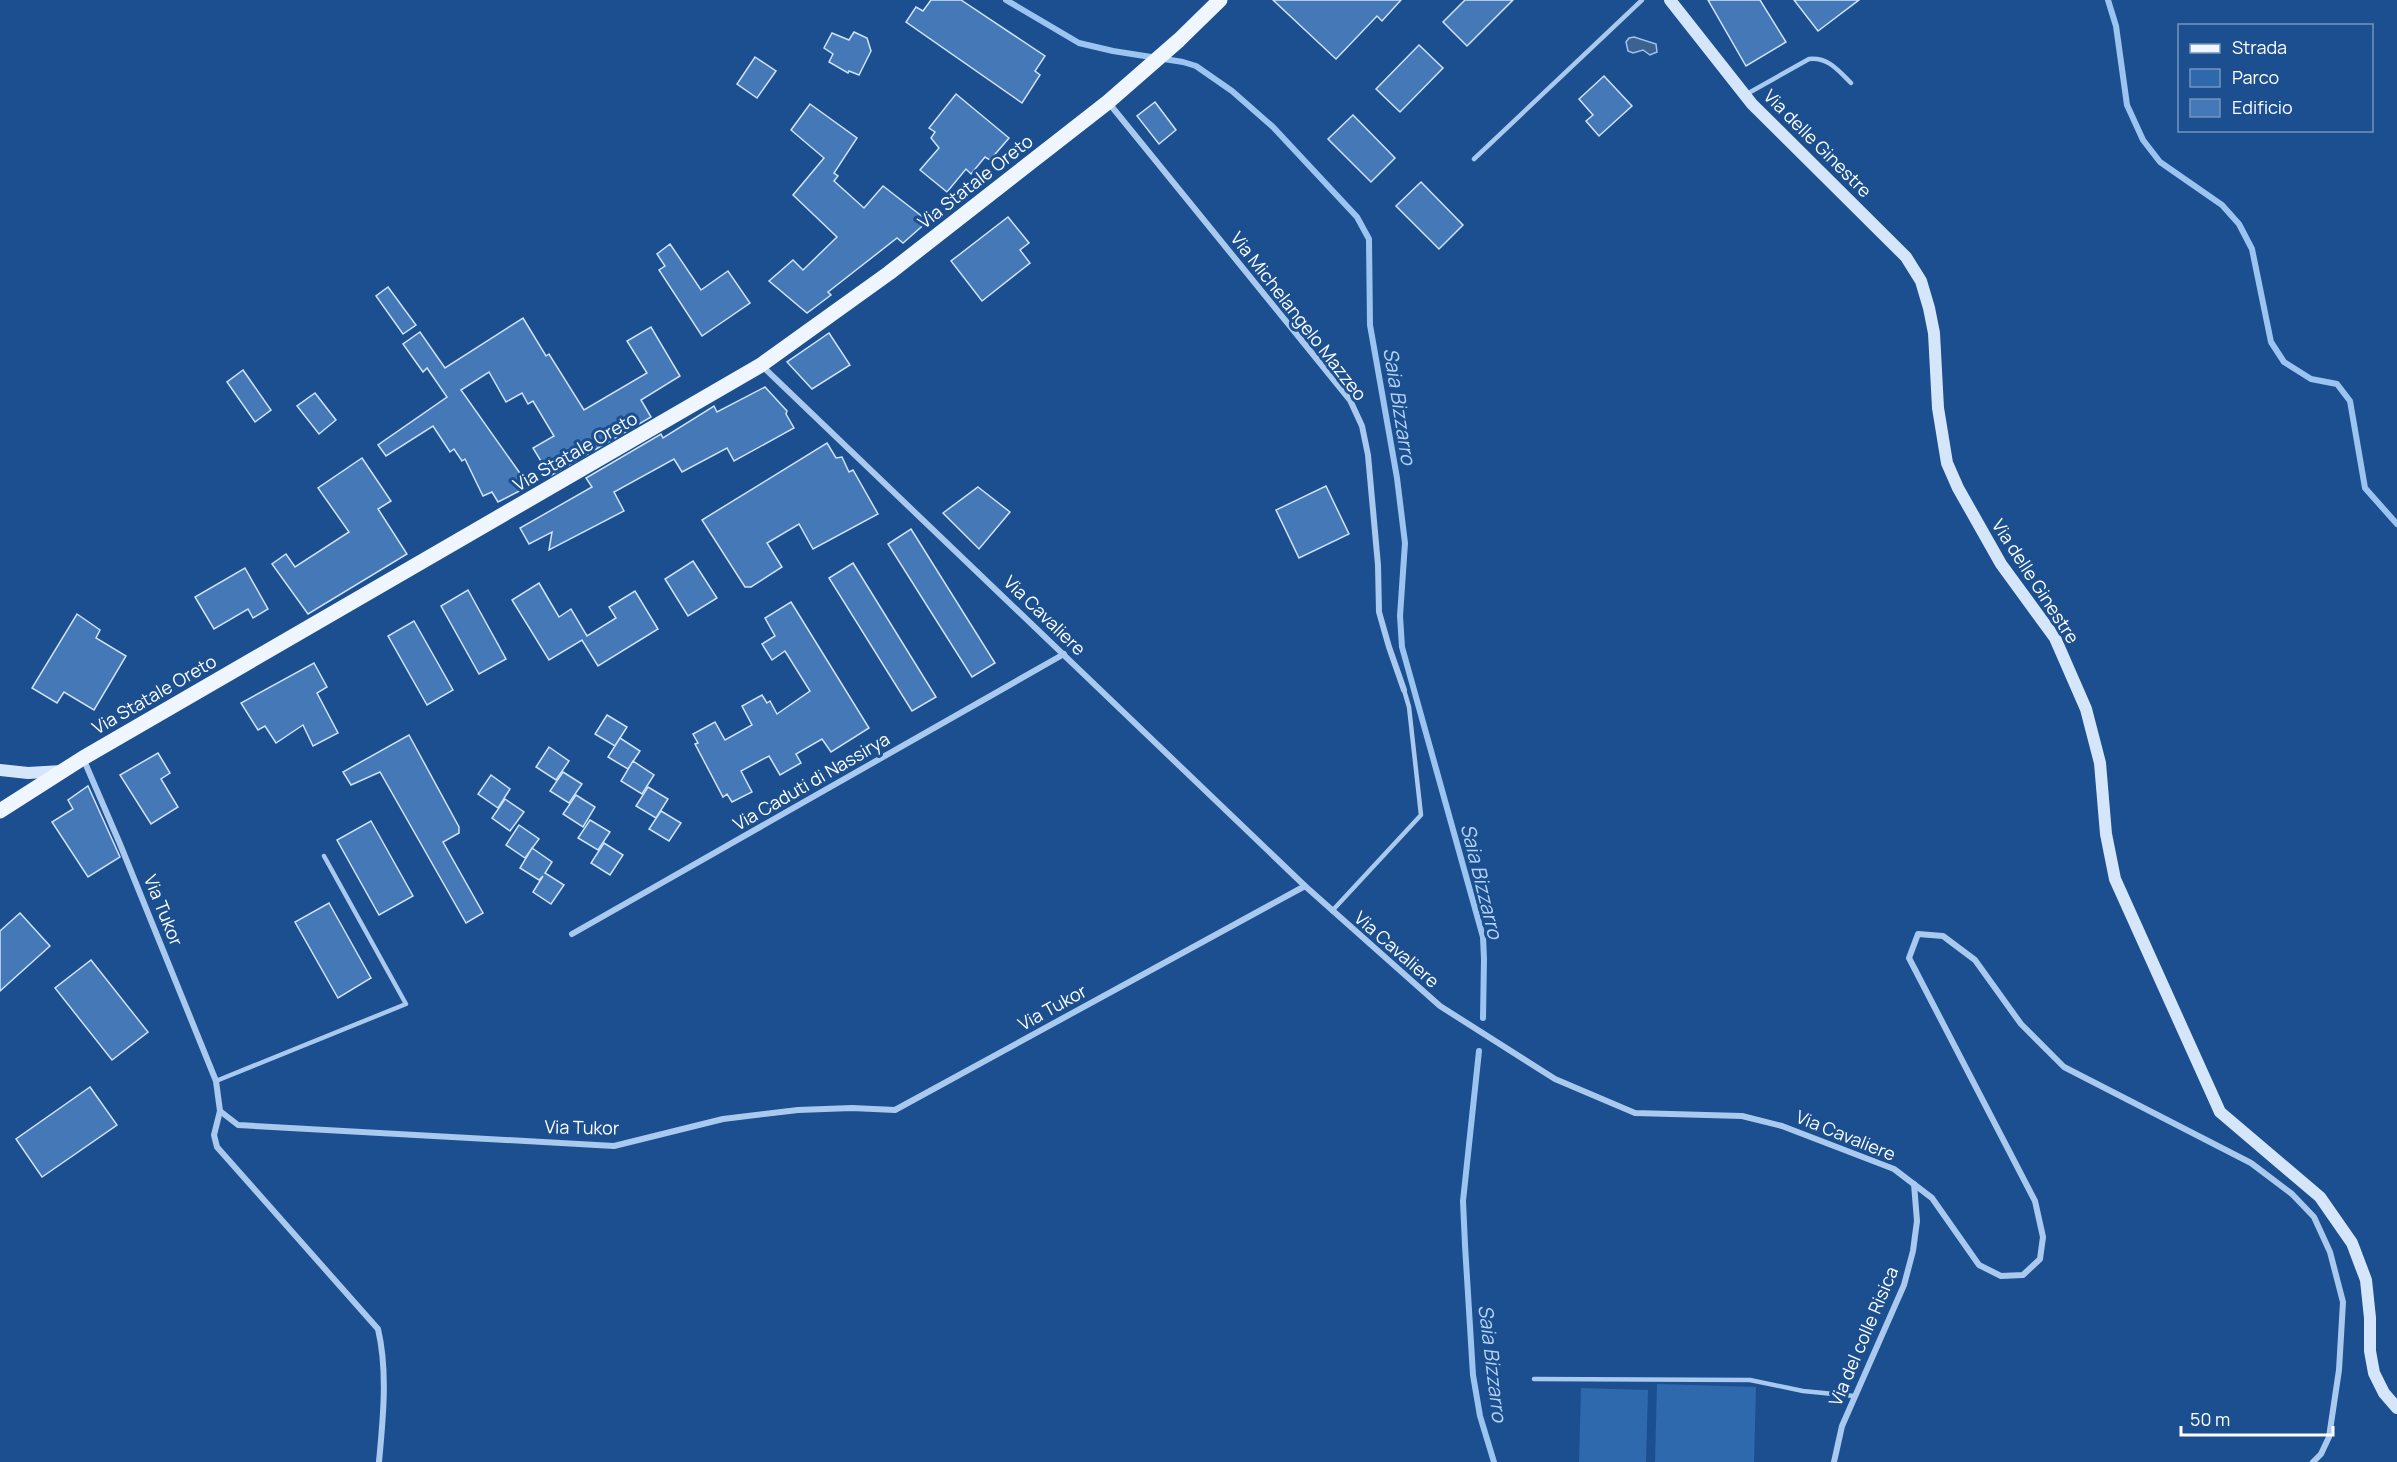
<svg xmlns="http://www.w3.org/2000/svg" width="2397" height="1462" font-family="Manrope,sans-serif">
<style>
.green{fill:#2e69ad}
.water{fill:#3c6290;stroke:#9cc4f0;stroke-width:1.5}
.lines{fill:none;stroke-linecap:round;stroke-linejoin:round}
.stream{stroke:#9cc4f0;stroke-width:6}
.building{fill:#4478b7;stroke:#cfe3fa;stroke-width:1.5}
.lane{stroke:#a9c9ee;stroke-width:4.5}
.street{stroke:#a9c9ee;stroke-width:6}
.secondary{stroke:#d6e6fa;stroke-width:12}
.primary{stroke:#f0f6ff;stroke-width:15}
.labels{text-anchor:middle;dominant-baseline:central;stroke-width:6;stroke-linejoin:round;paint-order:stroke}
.street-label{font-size:18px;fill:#fff;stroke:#1b4f8f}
.water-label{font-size:20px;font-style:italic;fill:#b5d3f5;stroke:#1b4f8f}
</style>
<rect width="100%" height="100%" fill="#1b4f8f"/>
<!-- green -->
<g class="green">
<polygon points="1657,1384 1756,1387 1754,1462 1655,1462"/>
<polygon points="1581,1388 1648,1390 1646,1462 1579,1462"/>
</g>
<!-- water -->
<polygon class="water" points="1634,37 1656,44 1657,52 1650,55 1643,50 1633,53 1628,51 1626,42 1629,38"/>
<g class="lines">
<!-- stream -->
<g class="stream">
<polyline points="1006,0 1079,43 1113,51 1183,62 1196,66 1232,91 1273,127 1357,217 1369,239 1370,325 1397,478 1405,543 1400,616 1402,647 1483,937 1484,959 1483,1018"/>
<polyline points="2108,0 2116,26 2127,105 2143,140 2160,162 2222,205 2239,224 2252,249 2271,342 2284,362 2311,379 2337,384 2350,401 2365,488 2397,524"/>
<polyline points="1479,1051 1463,1201 1465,1245 1473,1375 1480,1416 1494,1462"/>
</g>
</g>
<!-- building -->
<g class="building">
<polygon points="931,0 961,0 1045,56 1035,71 1040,75 1022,103 906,22 916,7 923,11"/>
<polygon points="1273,0 1401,0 1382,21 1377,16 1336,59"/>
<polygon points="1465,0 1513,0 1467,46 1443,22"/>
<polygon points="1708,0 1760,0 1786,42 1746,66"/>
<polygon points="1794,0 1859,0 1818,31"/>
<polygon points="854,32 867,38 871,51 859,75 849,71 848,73 829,62 833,54 824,48 832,33 849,40"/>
<polygon points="1419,45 1443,68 1400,112 1376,89"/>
<polygon points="755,57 776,71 757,98 737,84"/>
<polygon points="1604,76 1632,106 1599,136 1586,121 1593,115 1579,99"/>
<polygon points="956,94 1009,138 990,160 985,157 971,174 966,169 947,192 920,170 939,148 931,138 935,132 929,128"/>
<polygon points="1155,102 1176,130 1159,144 1137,116"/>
<polygon points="810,104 857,138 834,173 838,176 834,181 864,208 883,186 928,221 903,243 897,238 828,292 831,295 807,313 769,281 793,260 803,270 837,237 793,195 824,158 791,130"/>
<polygon points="1353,115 1395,158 1371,182 1328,139"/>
<polygon points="1421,182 1463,225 1439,249 1396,206"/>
<polygon points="1008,217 1029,243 1020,250 1030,263 982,301 951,261"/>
<polygon points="670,244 701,290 728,271 750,303 702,336 659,270 665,266 657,254"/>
<polygon points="388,287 416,325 403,334 376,296"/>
<polygon points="523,318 546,356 549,354 584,410 647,373 627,341 651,327 680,376 641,400 651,417 550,476 533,448 554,436 533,401 528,404 522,393 506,402 489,372 461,390 529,486 498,502 492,492 483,496 465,459 462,461 454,449 450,452 433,426 386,456 378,445 447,397 427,368 423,372 403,344 420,332 445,368"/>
<polygon points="829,333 850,365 812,389 787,362"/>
<polygon points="243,370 271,410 255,422 227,382"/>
<polygon points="765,387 787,411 786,414 794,428 734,461 727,448 682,472 674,459 614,492 624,511 549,550 552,532 529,544 520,528 592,487 586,478 661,434 663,438 714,406 717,412"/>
<polygon points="315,393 336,420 319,434 297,406"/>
<polygon points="827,443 836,458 842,457 849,472 853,470 878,514 813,549 799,524 767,543 782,567 751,587 745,587 702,520"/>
<polygon points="362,458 391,501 378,509 407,554 308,614 272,564 286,554 295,567 349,532 318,488"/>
<polygon points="1326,486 1349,534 1299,558 1276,510"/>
<polygon points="978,487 1010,512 979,549 943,513"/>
<polygon points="911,529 995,663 972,677 888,544"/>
<polygon points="693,561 717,598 688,616 665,579"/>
<polygon points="853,563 936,697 912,711 829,578"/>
<polygon points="245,568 268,609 253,618 248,609 214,629 195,597"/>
<polygon points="539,583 559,617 571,609 587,636 616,618 609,607 635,591 658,629 598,666 582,640 549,660 512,600"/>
<polygon points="468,590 506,659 479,674 441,606"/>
<polygon points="791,602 869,728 831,752 822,739 796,754 801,763 780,775 769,756 741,771 752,792 732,802 727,794 723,797 695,744 698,743 693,734 715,722 725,740 752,725 742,706 762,695 767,703 770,701 777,714 810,691 785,651 772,660 762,644 775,636 765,618"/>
<polygon points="77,614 100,630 96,638 126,656 94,710 64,692 57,703 32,688"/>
<polygon points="414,621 453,690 427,705 388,636"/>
<polygon points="314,663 327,687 317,693 338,733 313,746 303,725 276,743 265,726 258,730 241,703"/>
<polygon points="607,715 627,727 615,746 595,734"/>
<polygon points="409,735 459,827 459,833 443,842 483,913 466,923 380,772 351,785 343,772"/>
<polygon points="620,738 640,751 628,769 608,757"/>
<polygon points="549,747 569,761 556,780 536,767"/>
<polygon points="158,753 170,773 161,779 178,807 151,824 120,775"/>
<polygon points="633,761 654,775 642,794 621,781"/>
<polygon points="563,772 582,784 569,803 550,791"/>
<polygon points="491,775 510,789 498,808 478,794"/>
<polygon points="88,786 120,857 88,877 52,822 73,809 68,800"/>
<polygon points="648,787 668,799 656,818 636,806"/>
<polygon points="576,795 595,807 583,827 563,814"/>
<polygon points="505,799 524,812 510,831 492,818"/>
<polygon points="661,811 681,823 669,841 649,829"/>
<polygon points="590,820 610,832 598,850 578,838"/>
<polygon points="371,821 413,896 379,915 337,840"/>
<polygon points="519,825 539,839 525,858 506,845"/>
<polygon points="604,843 623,855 610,875 591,863"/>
<polygon points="532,848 552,862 545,873 564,885 551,904 533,892 543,876 539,880 520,868"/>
<polygon points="329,903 371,978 338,998 295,922"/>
<polygon points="20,913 50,946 0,991 0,931"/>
<polygon points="91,960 148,1032 112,1060 55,988"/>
<polygon points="90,1087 117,1125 42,1177 16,1139"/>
</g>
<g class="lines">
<!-- lane -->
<g class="lane">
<path d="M 1745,95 L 1809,59 C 1828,57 1838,70 1851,83"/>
<polyline points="1474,159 1642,0"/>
<polyline points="1332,911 1421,815 1409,707 1404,690"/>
<polyline points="216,1081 406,1004 324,856"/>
<polyline points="1534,1379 1750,1380 1803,1391 1854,1396"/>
</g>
<!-- street -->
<g class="street">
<polyline points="1108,102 1350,400 1362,426 1368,455 1378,565 1379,612 1389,647 1404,690"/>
<polyline points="761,365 1305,886 1440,1006 1555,1079 1635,1113 1742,1116 1782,1126 1894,1169 1932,1198 1979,1265 2001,1276 2023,1275 2040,1259 2043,1237 2035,1201 1909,958 1918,934 1943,936 1975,960 2021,1024 2064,1067 2251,1163 2292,1194 2314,1217 2330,1252 2343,1302 2339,1370 2329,1437 2321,1454 2313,1462"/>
<polyline points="83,758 120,844 216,1081 220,1111 238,1125 614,1146 723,1119 798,1110 852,1108 895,1110 1305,886"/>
<polyline points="572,934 1064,654"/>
<path d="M 220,1111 L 214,1135 L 217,1147 L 378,1329 C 388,1371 383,1419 379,1462"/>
<polyline points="1834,1462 1842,1426 1904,1285 1913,1251 1917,1221 1914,1184"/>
</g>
<!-- secondary -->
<g class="secondary">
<polyline points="1670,0 1752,104 1906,257 1921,281 1929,308 1934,333 1938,408 1947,463 1958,488 2001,564 2055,638 2086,709 2100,763 2106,834 2115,879 2220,1112 2320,1197 2352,1243 2366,1280 2370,1318 2370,1351 2374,1373 2384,1393 2397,1408"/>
<polyline points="0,770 28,773 62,771"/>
</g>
<!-- primary -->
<polyline class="primary" points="0,811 83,758 761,365 889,273 1108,102 1179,40 1220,0"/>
</g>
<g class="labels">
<!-- street labels -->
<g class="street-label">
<text transform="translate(1818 143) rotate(45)">Via delle Ginestre</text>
<text transform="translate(975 181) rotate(-38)">Via Statale Oreto</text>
<text transform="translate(1299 316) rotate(52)">Via Michelangelo Mazzeo</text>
<text transform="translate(575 451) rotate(-30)">Via Statale Oreto</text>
<text transform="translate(2036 581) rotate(57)">Via delle Ginestre</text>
<text transform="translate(1045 615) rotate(44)">Via Cavaliere</text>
<text transform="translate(154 694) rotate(-30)">Via Statale Oreto</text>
<text transform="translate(811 781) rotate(-30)">Via Caduti di Nassirya</text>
<text transform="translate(164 910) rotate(68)">Via Tukor</text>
<text transform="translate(1397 949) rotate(41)">Via Cavaliere</text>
<text transform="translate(1052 1007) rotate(-29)">Via Tukor</text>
<text transform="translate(582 1127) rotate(1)">Via Tukor</text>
<text transform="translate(1846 1135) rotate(22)">Via Cavaliere</text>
<text transform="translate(1863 1336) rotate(-67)">Via del colle Risica</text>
</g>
<!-- water labels -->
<g class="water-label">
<text transform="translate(1400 406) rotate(81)">Saia Bizzarro</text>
<text transform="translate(1482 881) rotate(76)">Saia Bizzarro</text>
<text transform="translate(1493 1363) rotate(83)">Saia Bizzarro</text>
</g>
</g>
<!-- legend -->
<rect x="2178" y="24" width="195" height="108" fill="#1b4f8f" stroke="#7695bc" stroke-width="1.5"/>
<rect x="2190" y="44" width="30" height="9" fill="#f0f6ff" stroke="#7695bc" stroke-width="1.5"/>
<text x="2232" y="54" font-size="18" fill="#ffffff">Strada</text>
<rect x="2190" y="69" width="30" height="18" fill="#2e69ad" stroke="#7695bc" stroke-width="1.5"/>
<text x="2232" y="84" font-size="18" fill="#ffffff">Parco</text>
<rect x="2190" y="99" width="30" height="18" fill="#4478b7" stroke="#7695bc" stroke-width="1.5"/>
<text x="2232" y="114" font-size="18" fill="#ffffff">Edificio</text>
<!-- scale -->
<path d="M2181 1426v9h152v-9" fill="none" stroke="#ffffff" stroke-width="3"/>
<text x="2190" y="1426" font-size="18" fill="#ffffff" stroke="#1b4f8f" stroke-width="4.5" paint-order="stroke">50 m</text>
</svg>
